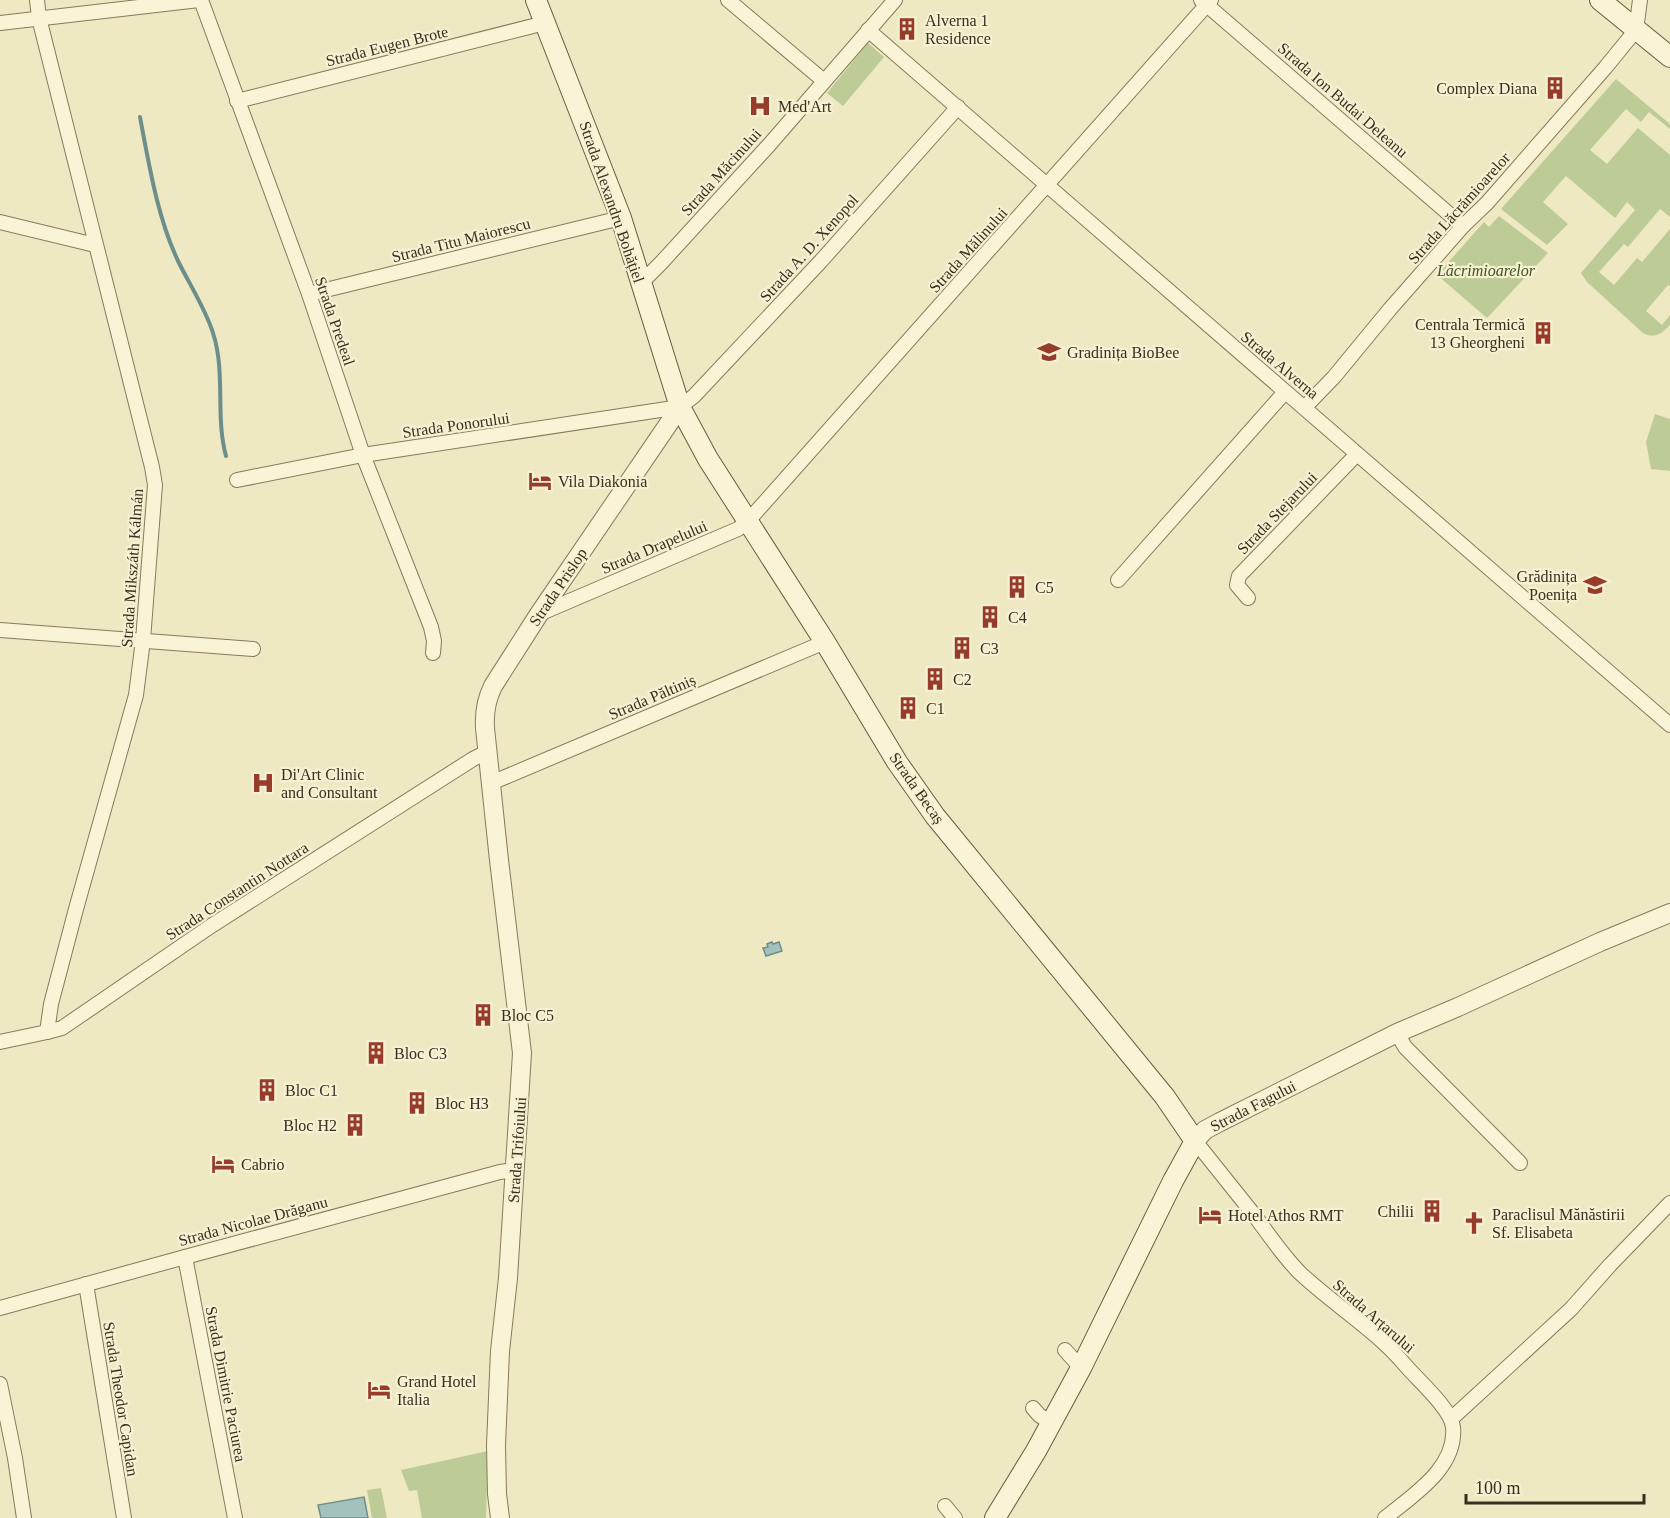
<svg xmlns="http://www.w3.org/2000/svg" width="1670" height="1518" font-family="'Times New Roman',serif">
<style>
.green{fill:#bdcc97}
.water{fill:#a5c1bd;stroke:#6c8f8c;stroke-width:1.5}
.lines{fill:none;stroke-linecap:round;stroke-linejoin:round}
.stream{stroke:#6c8f8c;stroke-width:4}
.minor-casing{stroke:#887a5a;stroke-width:16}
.tertiary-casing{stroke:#887a5a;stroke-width:20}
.secondary-casing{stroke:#6a5b3d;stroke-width:22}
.minor{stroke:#f9f4d6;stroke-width:14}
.tertiary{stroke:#f9f4d6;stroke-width:18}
.secondary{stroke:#f9f4d6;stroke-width:20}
.labels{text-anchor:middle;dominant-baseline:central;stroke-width:4.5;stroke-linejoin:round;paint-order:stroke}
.poi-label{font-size:16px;fill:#382f1e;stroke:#f5f1d2;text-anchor:start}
.street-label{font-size:16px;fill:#382f1e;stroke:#f5f1d2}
.park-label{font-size:16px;font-style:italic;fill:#405424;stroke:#f5f1d2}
</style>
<rect width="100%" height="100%" fill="#eee8c3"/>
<!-- green -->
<g class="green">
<polygon points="868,43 884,57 843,106 827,93"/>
<path d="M 1616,79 L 1670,124 L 1670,129 L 1649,112 L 1641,122 L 1626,109 L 1590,150 L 1607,164 L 1638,128 L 1670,155 L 1670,217 L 1660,209 L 1628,247 L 1624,244 L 1599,272 L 1614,285 L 1637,258 L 1642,262 L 1670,229 L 1670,286 L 1668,285 L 1646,311 L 1662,325 L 1670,315 L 1670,325 C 1662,334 1654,339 1643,333 L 1587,282 L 1581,273 L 1635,210 L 1627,202 L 1615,218 L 1566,176 L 1543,202 L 1568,224 L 1547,245 L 1501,209 Z"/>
<polygon points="1499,216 1548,253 1487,318 1437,275 1484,222 1489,227"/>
<polygon points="1655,414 1670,419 1670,471 1651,469 1646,442"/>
<polygon points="488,1451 486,1518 422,1518 417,1490 409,1491 401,1470"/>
<polygon points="381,1488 387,1518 372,1518 367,1490"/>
</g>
<!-- water -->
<g class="water">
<polygon points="772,942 773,944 779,942 782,951 766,956 763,948 768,947 767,944"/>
<polygon points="364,1497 368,1518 321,1518 318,1505"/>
</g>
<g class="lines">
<!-- stream -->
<path class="stream" d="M 140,117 C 149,165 158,220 179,263 C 190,285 206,310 213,333 C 226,373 215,416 226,456"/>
<!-- minor casing -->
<g class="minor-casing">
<g id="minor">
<polyline points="37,0 39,18 152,467 155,485 143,640 136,695 76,909 51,1004 47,1032"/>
<polyline points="201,0 309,294 363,455 431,627 434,641 433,653"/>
<polyline points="728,0 824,81"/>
<polyline points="1201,0 1463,226"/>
<polyline points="0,23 199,0"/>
<polyline points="868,30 1670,725"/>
<polyline points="237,101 545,23"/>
<polyline points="0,222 95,245"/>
<polyline points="641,283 661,263 769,145 895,0"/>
<polyline points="309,294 621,218"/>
<polyline points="1305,407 1334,377 1390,309 1463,226 1487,203 1605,68 1636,30 1640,0"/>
<polyline points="237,480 363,455 680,407 694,396 821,261 958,107"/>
<polyline points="1118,580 1285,392"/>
<polyline points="1248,598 1237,585 1239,576 1357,454"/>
<polyline points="539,614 738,529 748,521 1211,0"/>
<polyline points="0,630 253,649"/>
<polyline points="491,783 825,642"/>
<polyline points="1397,1033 1405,1047 1520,1163"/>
<polyline points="0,1042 47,1032 62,1028 211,926 473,759 487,752"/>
<path d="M 1195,1141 C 1215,1166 1235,1191 1255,1216 C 1269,1235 1283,1256 1300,1273 C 1334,1305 1376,1330 1406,1366 C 1419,1381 1451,1409 1453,1427 C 1457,1468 1413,1495 1385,1518"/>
<polyline points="185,1257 235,1518"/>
<polyline points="86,1284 124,1518"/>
<polyline points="0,1308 185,1257 500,1172 515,1170"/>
<polyline points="1065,1350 1081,1368"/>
<polyline points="0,1384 15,1458 24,1518"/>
<polyline points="1033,1408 1039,1415 1051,1423"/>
<polyline points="1451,1419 1571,1309 1610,1265 1670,1203"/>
<polyline points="945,1506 955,1518"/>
</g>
</g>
<!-- tertiary casing -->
<g class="tertiary-casing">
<g id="tertiary">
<polyline points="1195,1141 1205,1130 1220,1122 1397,1033 1458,1007 1600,942 1670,913"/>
<path d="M 500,1518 L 497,1494 L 496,1445 L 500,1351 L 508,1278 L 522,1053 L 499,860 L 485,728 C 484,712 486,700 493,686 L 539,614 L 680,407"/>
</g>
</g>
<!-- secondary casing -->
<g class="secondary-casing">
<g id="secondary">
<polyline points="536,0 621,218 680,407 708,459 825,642 897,762 935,816 1165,1097 1195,1141 1173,1181 1081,1368 1036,1451 995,1518"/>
<polyline points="1600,0 1670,57"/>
</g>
</g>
<!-- minor -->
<use href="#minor" class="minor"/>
<!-- tertiary -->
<use href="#tertiary" class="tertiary"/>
<!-- secondary -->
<use href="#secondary" class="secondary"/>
</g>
<!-- icons -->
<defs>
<g id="building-bare" transform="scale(1.8)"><path d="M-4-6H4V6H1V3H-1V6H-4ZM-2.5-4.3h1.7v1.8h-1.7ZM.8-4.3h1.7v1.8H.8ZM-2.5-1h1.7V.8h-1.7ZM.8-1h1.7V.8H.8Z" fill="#973b2a" stroke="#f5f1d2" stroke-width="2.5" paint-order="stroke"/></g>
<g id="hospital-bare" transform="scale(1.8)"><path d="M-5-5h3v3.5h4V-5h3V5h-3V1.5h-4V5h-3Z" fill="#973b2a" stroke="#f5f1d2" stroke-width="2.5" paint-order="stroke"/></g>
<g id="school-bare" transform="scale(1.8)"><path d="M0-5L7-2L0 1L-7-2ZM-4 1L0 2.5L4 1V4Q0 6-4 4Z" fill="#973b2a" stroke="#f5f1d2" stroke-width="2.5" paint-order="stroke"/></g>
<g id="hotel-bare" transform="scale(1.8)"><path d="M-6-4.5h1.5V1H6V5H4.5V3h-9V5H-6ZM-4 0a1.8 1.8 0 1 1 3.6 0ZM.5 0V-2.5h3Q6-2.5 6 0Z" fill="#973b2a" stroke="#f5f1d2" stroke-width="2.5" paint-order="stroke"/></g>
<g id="church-bare" transform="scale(1.8)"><path d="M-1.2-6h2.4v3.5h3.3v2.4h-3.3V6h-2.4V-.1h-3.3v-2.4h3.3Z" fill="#973b2a" stroke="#f5f1d2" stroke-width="2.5" paint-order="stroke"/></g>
</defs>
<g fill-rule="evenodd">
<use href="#building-bare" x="907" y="29"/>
<use href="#building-bare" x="1555" y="88"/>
<use href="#hospital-bare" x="760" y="106"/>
<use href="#building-bare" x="1543" y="333"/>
<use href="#school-bare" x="1049" y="352"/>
<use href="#hotel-bare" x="540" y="481"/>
<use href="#school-bare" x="1595" y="585"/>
<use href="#building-bare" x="1017" y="587"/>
<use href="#building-bare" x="990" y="617"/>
<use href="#building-bare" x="962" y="648"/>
<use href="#building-bare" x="935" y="679"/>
<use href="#building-bare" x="908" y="708"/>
<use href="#hospital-bare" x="263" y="783"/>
<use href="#building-bare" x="483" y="1015"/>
<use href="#building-bare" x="376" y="1053"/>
<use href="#building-bare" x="267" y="1090"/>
<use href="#building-bare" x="417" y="1103"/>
<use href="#building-bare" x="355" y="1125"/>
<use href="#hotel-bare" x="223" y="1164"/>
<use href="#building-bare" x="1432" y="1211"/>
<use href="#hotel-bare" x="1210" y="1215"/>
<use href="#church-bare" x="1474" y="1223"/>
<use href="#hotel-bare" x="379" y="1390"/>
</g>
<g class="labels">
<!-- poi labels -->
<g class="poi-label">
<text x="925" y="20">Alverna 1<tspan x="925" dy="18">Residence</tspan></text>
<text x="1537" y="88" text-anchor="end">Complex Diana</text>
<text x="778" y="106">Med'Art</text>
<text x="1525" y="324" text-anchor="end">Centrala Termică<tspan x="1525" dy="18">13 Gheorgheni</tspan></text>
<text x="1067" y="352">Gradinița BioBee</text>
<text x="558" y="481">Vila Diakonia</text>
<text x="1577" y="576" text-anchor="end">Grădinița<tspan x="1577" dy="18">Poenița</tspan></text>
<text x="1035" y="587">C5</text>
<text x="1008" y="617">C4</text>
<text x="980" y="648">C3</text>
<text x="953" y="679">C2</text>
<text x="926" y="708">C1</text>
<text x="281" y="774">Di'Art Clinic<tspan x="281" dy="18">and Consultant</tspan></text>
<text x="501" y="1015">Bloc C5</text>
<text x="394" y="1053">Bloc C3</text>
<text x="285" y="1090">Bloc C1</text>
<text x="435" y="1103">Bloc H3</text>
<text x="337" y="1125" text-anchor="end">Bloc H2</text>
<text x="241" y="1164">Cabrio</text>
<text x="1414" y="1211" text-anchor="end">Chilii</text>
<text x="1492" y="1214">Paraclisul Mănăstirii<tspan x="1492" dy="18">Sf. Elisabeta</tspan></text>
<text x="1228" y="1215">Hotel Athos RMT</text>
<text x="397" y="1381">Grand Hotel<tspan x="397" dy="18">Italia</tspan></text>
</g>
<!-- street labels -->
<g class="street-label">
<text transform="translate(387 46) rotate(-14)">Strada Eugen Brote</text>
<text transform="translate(1343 100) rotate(41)">Strada Ion Budai Deleanu</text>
<text transform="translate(721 172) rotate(-48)">Strada Măcinului</text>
<text transform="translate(612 202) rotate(71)">Strada Alexandru Bohățiel</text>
<text transform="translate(1459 208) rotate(-48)">Strada Lăcrămioarelor</text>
<text transform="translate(461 240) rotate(-14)">Strada Titu Maiorescu</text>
<text transform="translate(809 248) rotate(-48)">Strada A. D. Xenopol</text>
<text transform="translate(968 250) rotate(-48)">Strada Mălinului</text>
<text transform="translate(335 321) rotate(71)">Strada Predeal</text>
<text transform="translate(1280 365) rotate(40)">Strada Alverna</text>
<text transform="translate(456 425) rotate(-8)">Strada Ponorului</text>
<text transform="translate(1277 513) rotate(-46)">Strada Stejarului</text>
<text transform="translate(654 547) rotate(-23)">Strada Drapelului</text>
<text transform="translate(132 568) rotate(-86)">Strada Mikszáth Kálmán</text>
<text transform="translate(558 587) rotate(-56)">Strada Prislop</text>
<text transform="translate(652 697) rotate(-23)">Strada Păltiniș</text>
<text transform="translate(917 788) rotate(55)">Strada Becaș</text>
<text transform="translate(237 891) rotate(-33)">Strada Constantin Nottara</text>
<text transform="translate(1253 1106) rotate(-27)">Strada Fagului</text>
<text transform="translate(517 1150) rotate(-86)">Strada Trifoiului</text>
<text transform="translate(253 1221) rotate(-15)">Strada Nicolae Drăganu</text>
<text transform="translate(1374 1316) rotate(41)">Strada Arțarului</text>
<text transform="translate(226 1384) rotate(79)">Strada Dimitrie Paciurea</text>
<text transform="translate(121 1399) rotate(81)">Strada Theodor Capidan</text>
</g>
<!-- park labels -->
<g class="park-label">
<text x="1486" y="270">Lăcrimioarelor</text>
</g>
</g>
<!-- scale -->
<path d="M1466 1494v9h178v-9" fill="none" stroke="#382f1e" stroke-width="3"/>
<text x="1475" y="1494" font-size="18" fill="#382f1e" stroke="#f5f1d2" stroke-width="4.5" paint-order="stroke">100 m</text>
</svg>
